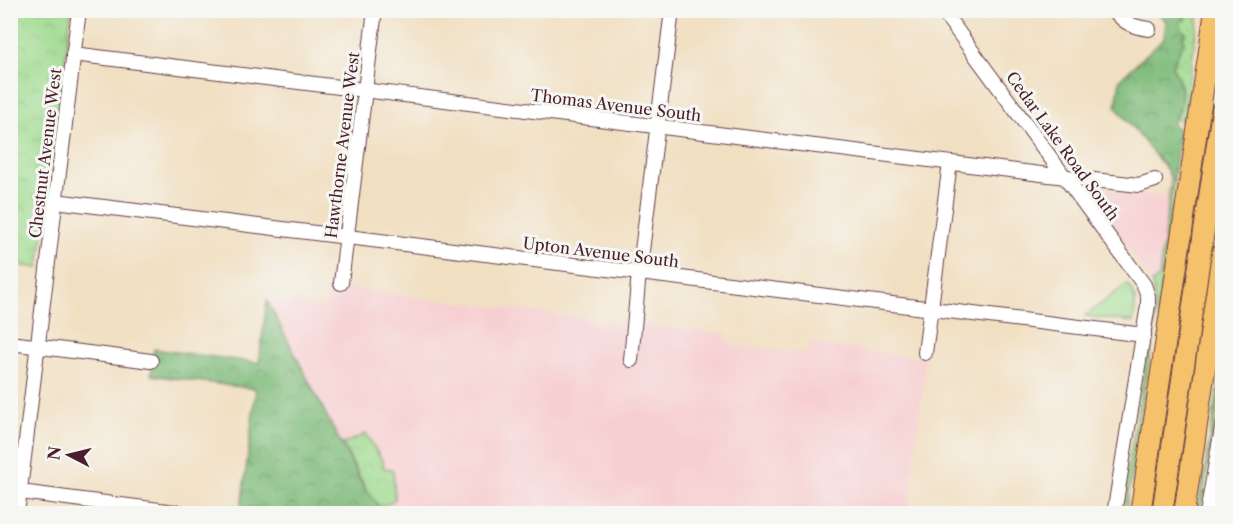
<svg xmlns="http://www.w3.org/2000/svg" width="1233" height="524" font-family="'Libre Caslon Text',serif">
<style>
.built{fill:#f7cfd1}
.grass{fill:url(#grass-dots);stroke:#747d5d;stroke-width:1.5}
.forest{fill:url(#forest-crowns);stroke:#646d52;stroke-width:1.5}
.park{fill:url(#park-crowns);stroke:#747d5d;stroke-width:1.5}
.garden{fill:#9fdb8f;stroke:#747d5d;stroke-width:1.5}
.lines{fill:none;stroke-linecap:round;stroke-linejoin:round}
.minor-casing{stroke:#633c42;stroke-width:16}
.highway-casing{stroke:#633c42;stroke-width:22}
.minor{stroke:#fff;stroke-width:14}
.highway{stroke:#f5c16b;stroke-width:20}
.labels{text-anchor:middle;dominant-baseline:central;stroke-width:6;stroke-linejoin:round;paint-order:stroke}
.street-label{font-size:16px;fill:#4a1f2b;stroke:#f6f6f2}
</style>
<defs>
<pattern id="grass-dots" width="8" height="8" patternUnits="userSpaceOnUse" patternTransform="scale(1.5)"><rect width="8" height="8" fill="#9fdb8f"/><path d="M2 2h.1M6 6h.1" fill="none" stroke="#8abc7c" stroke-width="1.8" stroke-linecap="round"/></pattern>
<pattern id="forest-crowns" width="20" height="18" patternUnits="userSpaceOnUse" patternTransform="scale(1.5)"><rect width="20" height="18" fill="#7fbb7a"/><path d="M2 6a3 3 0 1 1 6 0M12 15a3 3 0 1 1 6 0" fill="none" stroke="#6a9764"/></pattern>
<pattern id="park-crowns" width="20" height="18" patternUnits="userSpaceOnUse" patternTransform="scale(1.5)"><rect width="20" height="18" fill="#9fdb8f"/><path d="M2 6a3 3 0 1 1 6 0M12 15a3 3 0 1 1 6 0" fill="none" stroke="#8abc7c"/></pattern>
</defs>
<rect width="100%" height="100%" fill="#f6f6f2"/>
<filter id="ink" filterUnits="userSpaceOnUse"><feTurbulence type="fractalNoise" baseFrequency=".0167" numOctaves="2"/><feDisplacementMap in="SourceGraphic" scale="12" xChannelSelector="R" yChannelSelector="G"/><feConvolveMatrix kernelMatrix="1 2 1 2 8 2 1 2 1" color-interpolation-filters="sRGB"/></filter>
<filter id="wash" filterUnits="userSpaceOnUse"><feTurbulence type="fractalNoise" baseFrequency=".008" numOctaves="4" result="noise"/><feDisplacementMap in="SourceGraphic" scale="24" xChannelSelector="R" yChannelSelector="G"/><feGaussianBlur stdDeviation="1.35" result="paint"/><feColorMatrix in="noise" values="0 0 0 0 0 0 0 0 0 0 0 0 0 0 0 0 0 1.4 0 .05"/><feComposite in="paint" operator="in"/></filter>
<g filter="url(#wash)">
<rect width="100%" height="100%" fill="#f1dfc1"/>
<!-- built -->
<g class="built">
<polygon points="1092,188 1158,196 1163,195 1169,188 1159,278 1152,283 1145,272 1088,194"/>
<polygon points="328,286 594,319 594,322 618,325 619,321 727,334 726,344 807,354 809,343 926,359 908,513 241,514 267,300 325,308"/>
</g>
<!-- grass -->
<g class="grass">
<polygon points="1186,11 1199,11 1183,125 1176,117 1180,109 1182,87 1172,66 1177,53 1184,41 1180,21 1185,19"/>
<polygon points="1171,180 1174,180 1163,274 1126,508 1121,508 1155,306 1152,283 1159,278"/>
<polygon points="1222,368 1222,385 1200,513 1197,513"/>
</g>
<!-- forest -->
<g class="forest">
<path d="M 1155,11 L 1186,11 L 1185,19 L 1180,22 L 1181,28 L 1186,33 L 1183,37 L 1184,41 L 1172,66 C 1182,84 1186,105 1172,123 L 1179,131 L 1174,180 L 1171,180 L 1167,170 L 1116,107 L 1120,79 L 1164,38 L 1166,21 Z"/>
<polygon points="267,300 363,486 385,513 273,514 251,507 243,513 206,513 207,505 241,509 256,389 151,375 154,349 259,363"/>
</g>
<!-- park -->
<g class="park">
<polygon points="11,10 71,11 39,268 11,264"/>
<polygon points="366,434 383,462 383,467 393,471 395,499 381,509 367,491 343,444"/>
</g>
<!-- garden -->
<path class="garden" d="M 1127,284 C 1138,296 1136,306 1133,322 L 1085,316 Z"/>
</g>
<g filter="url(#ink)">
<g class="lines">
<!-- minor casing -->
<g class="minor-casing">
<g id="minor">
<polyline points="923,10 931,10"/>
<polyline points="942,10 1144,285 1148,296 1148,305 1114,514"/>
<path d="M 1114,10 C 1124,23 1133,27 1149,29"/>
<polyline points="73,54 1049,175 1139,185 1155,180"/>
<polyline points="55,201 1144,335"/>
<polyline points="341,283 375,10"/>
<polyline points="10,343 151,361"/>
<polyline points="925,353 950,163"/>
<polyline points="631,360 638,283 672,10"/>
<polyline points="13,491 190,514"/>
<polyline points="17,514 79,10"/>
<polyline points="1207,514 1222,428"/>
</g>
</g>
<!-- highway casing -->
<g class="highway-casing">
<g id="highway">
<polyline points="1140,514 1215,10"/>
<polyline points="1162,514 1222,110"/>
<polyline points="1184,514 1222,253"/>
</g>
</g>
<!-- minor -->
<use href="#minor" class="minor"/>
<!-- highway -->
<use href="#highway" class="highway"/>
</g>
</g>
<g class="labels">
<!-- street labels -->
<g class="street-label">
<text transform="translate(616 105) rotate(7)">Thomas Avenue South</text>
<text transform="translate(342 145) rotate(-83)">Hawthorne Avenue West</text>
<text transform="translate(1063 146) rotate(54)">Cedar Lake Road South</text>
<text transform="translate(45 153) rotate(-83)">Chestnut Avenue West</text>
<text transform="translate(601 252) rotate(7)">Upton Avenue South</text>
</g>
</g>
<!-- margin -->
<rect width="1233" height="524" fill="none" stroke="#f6f6f2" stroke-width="36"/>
<!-- north arrow -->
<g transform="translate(69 455) rotate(277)" stroke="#f6f6f2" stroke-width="4.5" paint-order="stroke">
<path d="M0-4.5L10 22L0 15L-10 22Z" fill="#4a1f2b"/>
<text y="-9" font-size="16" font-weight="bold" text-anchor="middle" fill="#4a1f2b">N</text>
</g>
</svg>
